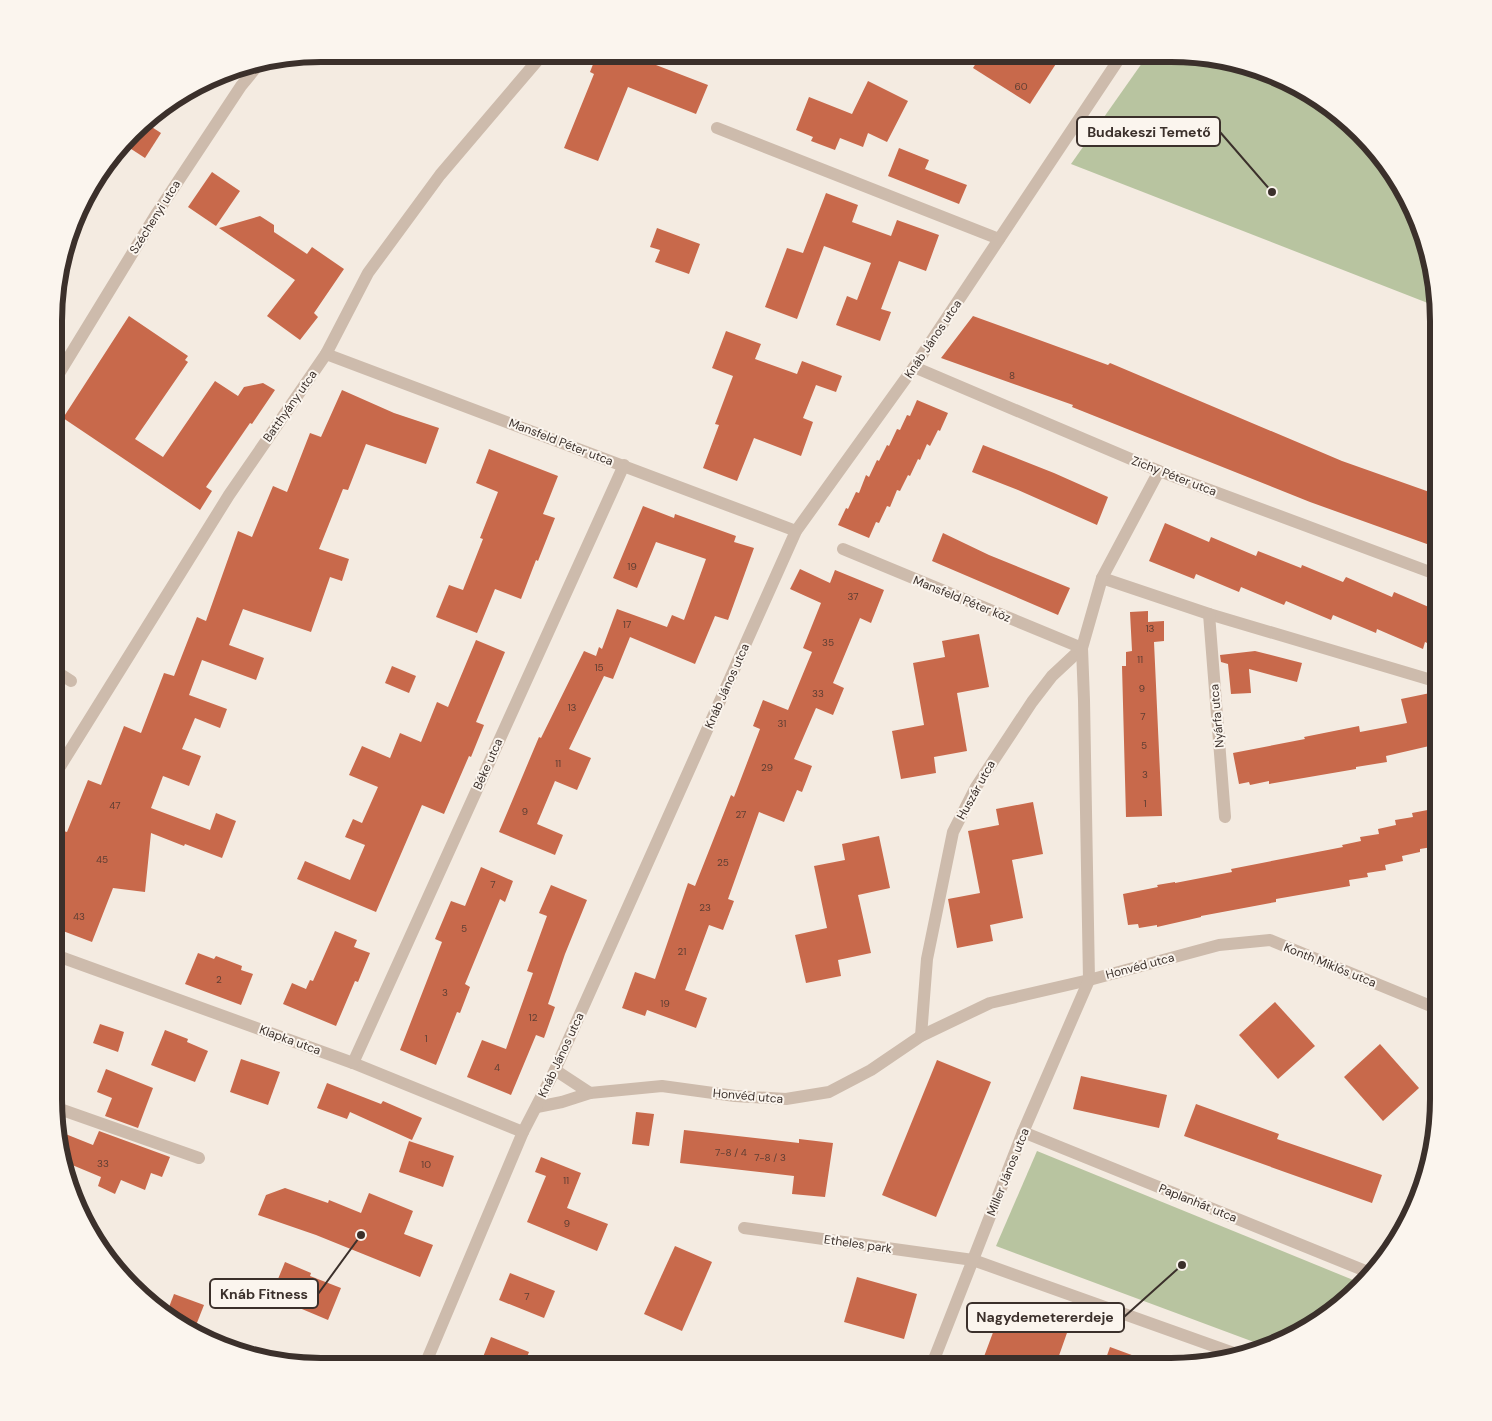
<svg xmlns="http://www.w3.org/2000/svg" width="1492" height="1421" font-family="'DM Sans',sans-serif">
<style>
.green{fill:#b8c4a0}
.building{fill:#c8694b}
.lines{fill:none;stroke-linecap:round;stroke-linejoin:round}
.service{stroke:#cdbbac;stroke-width:12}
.minor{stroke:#cdbbac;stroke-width:12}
.labels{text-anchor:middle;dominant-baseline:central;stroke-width:4;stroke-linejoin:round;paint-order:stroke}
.number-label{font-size:10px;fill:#5e3e33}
.street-label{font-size:12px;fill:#3b302b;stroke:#fbf5ee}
.rim{fill:none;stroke:#3b302b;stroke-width:6}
.leader{fill:none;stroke:#3b302b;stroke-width:2}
.callout-dot{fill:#3b302b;stroke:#fbf5ee;stroke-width:2}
.callout{fill:#fbf5ee;stroke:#3b302b;stroke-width:2}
.callout-label{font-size:14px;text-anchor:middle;font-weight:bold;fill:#3b302b}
</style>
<rect width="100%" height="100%" fill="#f4ebe1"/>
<!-- green -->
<g class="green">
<polygon points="1147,56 1205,56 1304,90 1383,158 1418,219 1438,307 1071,164"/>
<polygon points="1037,1151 1363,1284 1334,1312 1270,1348 996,1246"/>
</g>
<!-- building -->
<g class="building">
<polygon points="597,54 630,55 708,85 696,114 628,87 598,161 564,148 594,74 590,72"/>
<polygon points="981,55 1061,56 1030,104 973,68"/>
<polygon points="868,81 908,101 887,142 868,133 863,147 840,138 835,150 811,141 813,137 796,130 809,97 852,114"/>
<polygon points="144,122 161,133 145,158 125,145"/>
<polygon points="899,148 929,160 925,169 967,185 959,204 888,176"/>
<polygon points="212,172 240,191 216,226 188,207"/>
<polygon points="826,193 858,205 852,222 891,236 897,220 939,235 926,271 899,261 881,309 891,312 880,341 836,325 847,296 857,300 871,263 824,246 797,319 765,307 787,248 803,253"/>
<polygon points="260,216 274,225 274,232 307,254 312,247 344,269 314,313 318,317 300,340 267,316 295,280 219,228"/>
<polygon points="657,228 700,244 689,274 655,262 660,250 650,247"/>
<polygon points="129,316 188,356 185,360 188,362 135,439 163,457 215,381 238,396 244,387 263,383 275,390 252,424 250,423 206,487 212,491 200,510 63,418"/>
<polygon points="973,316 1108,365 1110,363 1342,461 1438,495 1438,548 1310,502 1072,407 1073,405 941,358"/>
<polygon points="726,331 761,344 755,359 797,374 802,361 842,376 836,392 816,385 803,418 813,422 801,456 754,438 737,481 703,468 719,425 715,424 733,376 712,368"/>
<polygon points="342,390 394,413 439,428 426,464 366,444 348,490 343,489 319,549 349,559 342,581 330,577 311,632 243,609 229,645 264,658 256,680 202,660 189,695 227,709 220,728 195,718 182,749 201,756 189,786 163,776 151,808 210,830 216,813 236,821 222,858 185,844 184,846 151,833 145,892 113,888 92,942 55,928 56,888 64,868 56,865 56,840 60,830 67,832 88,780 101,785 124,726 141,733 164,673 174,676 197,617 206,621 238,531 252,537 273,486 287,492 310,433 321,437"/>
<polygon points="917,400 948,413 940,431 938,430 930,446 927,444 920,460 918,459 910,476 908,475 900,491 897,490 890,507 887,506 879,523 876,522 869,538 838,525 846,508 848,509 856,492 859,493 866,475 869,477 877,460 879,461 887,445 889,446 897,429 900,430 907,415 910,416"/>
<polygon points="983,445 1054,473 1108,497 1097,525 1018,490 972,472"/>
<polygon points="489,449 558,476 543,514 555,518 538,561 536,560 521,599 495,589 477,633 436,617 449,585 463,590 483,539 480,538 498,492 476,483"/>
<polygon points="643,506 674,518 675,514 736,536 734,542 754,548 728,620 715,616 695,664 630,637 613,679 604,676 569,749 591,758 577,790 555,781 537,824 563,835 555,855 499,832 539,737 541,738 584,651 596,656 599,647 602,649 617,609 667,627 672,615 684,620 706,559 656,542 637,588 613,578"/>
<polygon points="1165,523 1209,542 1211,537 1256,556 1258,551 1301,568 1302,565 1343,582 1346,577 1392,597 1394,592 1438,611 1438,648 1425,642 1423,649 1377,629 1376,633 1333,615 1331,620 1286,601 1284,605 1241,587 1239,592 1196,574 1194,579 1149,561"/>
<polygon points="943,533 989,555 1070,588 1058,615 932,561"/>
<polygon points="800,569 830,583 835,570 884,590 871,623 860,618 833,683 844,688 833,715 816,708 794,759 812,766 802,792 797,790 784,822 759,812 728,899 734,901 723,930 709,925 685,990 707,998 696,1028 647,1010 645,1016 622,1008 635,972 655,979 688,883 695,886 731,795 734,797 760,729 753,726 763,700 788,710 812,652 803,648 821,603 790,589"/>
<polygon points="1148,611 1148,622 1164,621 1164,641 1154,642 1162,816 1126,817 1122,666 1126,666 1126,652 1132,651 1130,612"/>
<polygon points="979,634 989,687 957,693 967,751 934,757 936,773 901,779 892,731 924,725 913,663 945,657 942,641"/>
<polygon points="476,640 505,652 476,722 484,725 471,757 469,756 444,814 422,805 376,912 297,879 305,861 350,880 365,845 345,837 353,819 362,823 378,787 349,775 362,746 390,758 400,733 421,742 437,702 448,707"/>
<polygon points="1255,651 1302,663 1297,682 1249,669 1251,693 1231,694 1228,664 1221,662 1220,655"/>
<polygon points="392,666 416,676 409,693 385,683"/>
<polygon points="1435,692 1438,706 1438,744 1386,756 1387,762 1356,767 1356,769 1269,784 1269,781 1250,785 1249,782 1239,784 1233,753 1305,739 1304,737 1359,726 1360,732 1407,723 1401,699"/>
<polygon points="1033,802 1043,854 1012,860 1023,918 990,925 993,941 957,948 948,899 980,893 968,831 999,825 996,809"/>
<polygon points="1438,808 1438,846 1420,849 1420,852 1402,856 1403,861 1385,865 1386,870 1367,873 1368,877 1349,880 1350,886 1276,899 1276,902 1201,916 1201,917 1157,927 1157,925 1139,928 1138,924 1128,925 1123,894 1158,887 1157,885 1175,882 1175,883 1232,872 1231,869 1343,847 1342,845 1361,841 1360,837 1379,834 1378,829 1396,825 1395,820 1413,817 1412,813"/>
<polygon points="879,836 890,888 858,895 871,953 838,960 841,976 806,983 795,935 827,928 814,866 845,860 842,844"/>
<polygon points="481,867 513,881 505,902 500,899 465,984 470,987 460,1013 457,1012 436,1065 400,1050 442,942 435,939 451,901 465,906"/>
<polygon points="551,885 587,900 565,954 548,1004 555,1007 544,1038 536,1035 511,1095 467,1077 482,1040 506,1049 533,973 527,971 547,916 539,913"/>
<polygon points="335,931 357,940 354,947 370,953 358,982 355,981 336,1026 283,1004 292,983 306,989 310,980 313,981"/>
<polygon points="198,953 214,959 216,956 242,966 241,970 253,974 241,1005 185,984"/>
<polygon points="1275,1002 1315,1046 1278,1079 1239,1035"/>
<polygon points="100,1024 124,1032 118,1052 93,1043"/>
<polygon points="165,1030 188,1039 187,1042 208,1051 195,1082 151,1065"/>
<polygon points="1380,1044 1419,1088 1383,1121 1344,1077"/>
<polygon points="241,1059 280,1072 268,1105 230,1092"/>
<polygon points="937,1060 991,1082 936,1217 882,1195"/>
<polygon points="106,1069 153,1088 138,1128 105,1116 112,1098 97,1092"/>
<polygon points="1081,1076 1167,1095 1159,1128 1073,1109"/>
<polygon points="327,1083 381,1104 383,1101 422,1118 412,1140 350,1112 347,1119 317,1108"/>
<polygon points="1196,1104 1279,1134 1277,1139 1382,1175 1372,1203 1184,1136"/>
<polygon points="636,1112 654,1114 649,1146 632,1144"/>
<polygon points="684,1130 799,1143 799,1139 833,1143 825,1197 792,1194 794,1176 680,1163"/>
<polygon points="58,1131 93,1145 99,1131 170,1157 162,1177 151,1173 145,1190 121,1180 115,1194 98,1186 101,1177 65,1162"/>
<polygon points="409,1141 454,1156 443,1187 399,1172"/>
<polygon points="541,1157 581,1173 567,1208 608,1224 597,1251 527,1222 546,1176 535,1172"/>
<polygon points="285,1188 328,1203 329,1200 361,1213 369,1193 413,1211 404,1234 433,1245 420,1277 316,1235 258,1215 266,1195"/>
<polygon points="675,1246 712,1262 682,1331 644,1314"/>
<polygon points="285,1262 311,1273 310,1276 341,1288 328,1320 271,1296"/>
<polygon points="510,1273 555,1291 544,1318 499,1300"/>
<polygon points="857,1277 917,1294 904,1339 844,1322"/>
<polygon points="174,1294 204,1305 193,1333 166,1315"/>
<polygon points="998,1319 1030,1331 1032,1325 1044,1329 1047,1322 1068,1330 1055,1367 995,1367 982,1362"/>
<polygon points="491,1337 529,1352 523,1367 479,1367"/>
<polygon points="1110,1347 1159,1365 1158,1367 1103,1367"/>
</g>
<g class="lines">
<!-- service -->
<g class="service">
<polyline points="57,672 71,681"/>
<polyline points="921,1036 927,959 953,832 976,787 1032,702 1052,676 1082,648"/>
<polyline points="54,1107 199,1158"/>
</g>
<!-- minor -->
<g class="minor">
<polyline points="717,128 999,239"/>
<polyline points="326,354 796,531"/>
<polyline points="914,367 1159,471 1438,575"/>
<polyline points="58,375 157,213 241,86 259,64"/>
<polyline points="843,549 1082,648"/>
<polyline points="1102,578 1209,614 1438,682"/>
<polyline points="1209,614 1225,817"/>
<polyline points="56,773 229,495 326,354 368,273 440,175 543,54"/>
<polyline points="55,955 353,1063 523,1132"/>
<polyline points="353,1063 624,465"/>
<polyline points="555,1070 590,1093"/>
<polyline points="537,1107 562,1102 590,1093 662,1086 735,1096 786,1099 829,1092 871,1070 921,1036 990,1003 1089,980 1219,945 1270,940 1438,1009"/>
<polyline points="1023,1132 1373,1274"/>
<polyline points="744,1228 973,1260 1239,1355"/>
<polyline points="424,1367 523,1132 555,1070 796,531 914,367 1121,56"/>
<polyline points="931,1367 1023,1132 1089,980 1084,700 1082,648 1102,578 1159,471"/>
</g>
</g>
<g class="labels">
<!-- number labels -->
<g class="number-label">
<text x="1021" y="86">60</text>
<text x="1012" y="375">8</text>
<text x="632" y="566">19</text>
<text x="853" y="596">37</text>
<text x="627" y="624">17</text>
<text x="1150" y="628">13</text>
<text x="828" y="642">35</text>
<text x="1140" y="659">11</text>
<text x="599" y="667">15</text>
<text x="1142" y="688">9</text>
<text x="818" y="693">33</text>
<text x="572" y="707">13</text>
<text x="1143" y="716">7</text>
<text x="782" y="723">31</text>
<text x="1144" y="745">5</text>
<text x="558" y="763">11</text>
<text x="767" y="767">29</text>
<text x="1145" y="774">3</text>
<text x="1145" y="803">1</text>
<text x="115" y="805">47</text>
<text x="525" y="811">9</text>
<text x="741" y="814">27</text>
<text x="102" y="859">45</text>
<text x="723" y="862">25</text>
<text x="493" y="884">7</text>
<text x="705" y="907">23</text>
<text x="79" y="916">43</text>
<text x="464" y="928">5</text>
<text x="682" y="951">21</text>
<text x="219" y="979">2</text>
<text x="445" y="992">3</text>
<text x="665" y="1003">19</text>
<text x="533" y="1017">12</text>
<text x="426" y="1038">1</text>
<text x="497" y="1067">4</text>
<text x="731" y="1152">7-8 / 4</text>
<text x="770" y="1157">7-8 / 3</text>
<text x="103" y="1163">33</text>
<text x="426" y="1164">10</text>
<text x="566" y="1180">11</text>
<text x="567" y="1223">9</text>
<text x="527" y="1296">7</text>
</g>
<!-- street labels -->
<g class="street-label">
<text transform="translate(155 217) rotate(-58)">Széchenyi utca</text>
<text transform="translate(933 339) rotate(-56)">Knáb János utca</text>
<text transform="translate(290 406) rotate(-55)">Batthyány utca</text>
<text transform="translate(561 442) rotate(21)">Mansfeld Péter utca</text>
<text transform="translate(1174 476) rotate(21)">Zichy Péter utca</text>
<text transform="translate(962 599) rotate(22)">Mansfeld Péter köz</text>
<text transform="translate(727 686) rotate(-66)">Knáb János utca</text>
<text transform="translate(1217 716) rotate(-95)">Nyárfa utca</text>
<text transform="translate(488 764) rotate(-66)">Béke utca</text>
<text transform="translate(976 790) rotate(-61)">Huszár utca</text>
<text transform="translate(1330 965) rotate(22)">Konth Miklós utca</text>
<text transform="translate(1140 966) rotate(-15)">Honvéd utca</text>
<text transform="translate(290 1040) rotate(20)">Klapka utca</text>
<text transform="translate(561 1055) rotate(-65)">Knáb János utca</text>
<text transform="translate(748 1096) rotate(5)">Honvéd utca</text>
<text transform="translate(1008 1172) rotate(-68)">Miller János utca</text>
<text transform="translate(1198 1203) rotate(22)">Paplanhát utca</text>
<text transform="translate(858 1244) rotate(8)">Etheles park</text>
</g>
</g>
<!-- crop -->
<path d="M0 0H1492V1421H0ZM321 62H1171A259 259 0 0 1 1430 321V1099A259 259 0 0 1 1171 1358H321A259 259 0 0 1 62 1099V321A259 259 0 0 1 321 62Z" fill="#fbf5ee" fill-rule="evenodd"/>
<path class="rim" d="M321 62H1171A259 259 0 0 1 1430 321V1099A259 259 0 0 1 1171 1358H321A259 259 0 0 1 62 1099V321A259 259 0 0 1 321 62Z"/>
<!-- callouts -->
<path class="leader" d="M1272 192L1220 132M361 1235L318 1294M1182 1265L1124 1317"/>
<g class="callout-dot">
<circle cx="1272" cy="192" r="5"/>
<circle cx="361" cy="1235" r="5"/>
<circle cx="1182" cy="1265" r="5"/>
</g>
<g class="callout">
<rect x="1077" y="117" width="143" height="29" rx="5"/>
<rect x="210" y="1279" width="108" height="29" rx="5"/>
<rect x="967" y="1303" width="157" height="29" rx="5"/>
</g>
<g class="callout-label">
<text x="1149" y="137">Budakeszi Temető</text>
<text x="264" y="1299">Knáb Fitness</text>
<text x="1045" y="1322">Nagydemetererdeje</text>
</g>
</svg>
